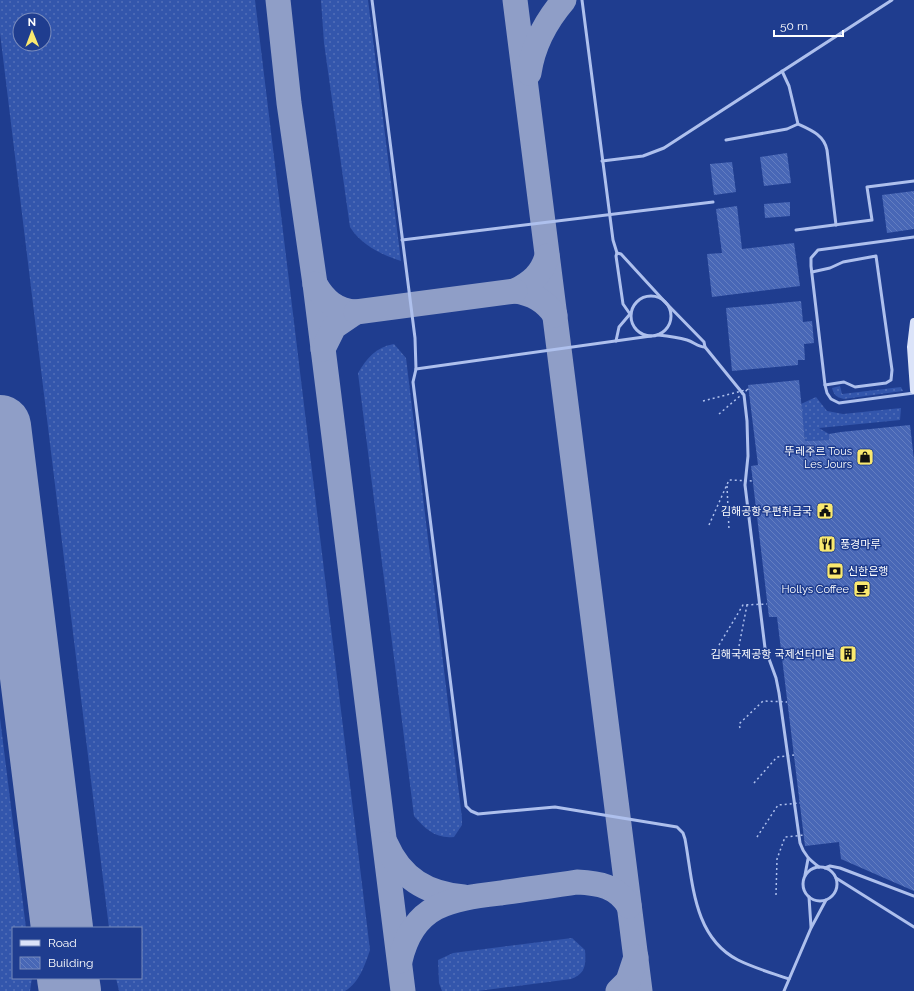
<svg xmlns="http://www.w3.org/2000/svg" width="914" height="991" font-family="Raleway,'Noto Sans KR',sans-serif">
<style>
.grass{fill:url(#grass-dots);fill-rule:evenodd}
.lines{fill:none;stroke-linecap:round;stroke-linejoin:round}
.taxiway{stroke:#8f9ec7;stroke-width:25}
.runway{stroke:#8f9ec7;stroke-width:62}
.building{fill:url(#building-back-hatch)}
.path{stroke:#aec0ed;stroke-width:1.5;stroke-dasharray:2 3;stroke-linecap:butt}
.lane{stroke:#aec0ed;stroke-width:3}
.secondary{stroke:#dbe3f9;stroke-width:8}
.path-bridge{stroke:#aec0ed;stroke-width:1.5;stroke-dasharray:2 3;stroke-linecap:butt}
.labels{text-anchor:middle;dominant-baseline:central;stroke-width:3;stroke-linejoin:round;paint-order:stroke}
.poi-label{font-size:11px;fill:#fff;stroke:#1f3d8f;text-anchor:end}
</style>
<defs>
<pattern id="grass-dots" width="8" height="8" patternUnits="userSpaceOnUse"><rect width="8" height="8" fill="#3356ac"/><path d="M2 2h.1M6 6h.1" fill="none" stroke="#526fb8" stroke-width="1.8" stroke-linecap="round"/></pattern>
<pattern id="building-back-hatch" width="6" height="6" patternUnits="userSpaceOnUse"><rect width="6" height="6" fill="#4867b6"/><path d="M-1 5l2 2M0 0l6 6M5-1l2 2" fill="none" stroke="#637ec1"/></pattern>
</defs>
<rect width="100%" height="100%" fill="#1f3d8f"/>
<!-- grass -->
<g class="grass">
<path d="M 0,0 L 255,0 L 370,950 C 365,965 359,983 345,991 L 119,991 L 116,978 L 141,978 L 141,928 L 109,928 L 0,33 ZM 20,20 L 44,20 L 44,44 L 20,44 Z"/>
<path d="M 321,0 L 368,0 L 401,261 C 382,255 361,245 350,227 L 324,43 Z"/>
<path d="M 394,344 L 406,358 L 462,818 L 462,825 L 454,837 C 436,839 425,829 414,816 L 358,373 C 367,358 376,347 394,344 Z"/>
<path d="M 840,386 L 842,394 L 901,387 L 903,391 L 844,399 C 836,397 834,395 832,388 Z"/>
<polygon points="816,397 827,411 843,414 901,408 900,420 819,428 829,434 829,440 805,441 801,404"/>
<polygon points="0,718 26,928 13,928 13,978 32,978 30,991 0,991"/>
<path d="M 572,938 L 585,950 C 586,964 586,974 571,979 L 478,991 L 442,991 L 439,983 L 438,960 L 453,953 Z"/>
</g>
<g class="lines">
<!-- taxiway -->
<g class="taxiway">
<polyline points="278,0 289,103 315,284 403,991"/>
<polyline points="515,0 640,991"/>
<path d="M 529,73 C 533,45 546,21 564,0"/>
<path d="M 547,256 C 542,274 531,283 515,291 C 533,294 544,300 555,315"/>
<path d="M 315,284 C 324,300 336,311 356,312 L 334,327 L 323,349"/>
<polyline points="356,312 515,291"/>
<path d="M 386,844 C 401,879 428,894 464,897"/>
<path d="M 400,961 C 413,903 451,899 501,893 C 527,889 552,886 577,882 C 599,883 617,886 629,906"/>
<polyline points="70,990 70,991"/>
<polyline points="618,991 628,981 636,957"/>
</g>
<!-- runway -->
<g class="runway">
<polyline points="0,426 62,928"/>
<polyline points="68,978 70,991"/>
</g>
</g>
<!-- building -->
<g class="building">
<polygon points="787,153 791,183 764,186 760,157"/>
<polygon points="732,162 736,192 714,195 710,164"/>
<polygon points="914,191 914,229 887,233 882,195"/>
<polygon points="790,202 790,216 765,218 764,204"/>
<polygon points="737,206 742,249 794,243 800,286 712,297 707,254 722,253 716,209"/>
<polygon points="801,301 803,322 812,321 814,343 804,344 805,360 798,360 798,365 732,371 726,308"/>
<polygon points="799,380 805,441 829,440 829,434 841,432 910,425 914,460 914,891 841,859 839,842 805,846 777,617 769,617 751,466 758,465 748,385"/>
</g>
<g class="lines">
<!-- path -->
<g class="path">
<polyline points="727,486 729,530"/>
<polyline points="739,646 747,605"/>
</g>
<!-- lane -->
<g class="lane">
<path d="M 372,0 L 415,338 L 416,369 L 413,382 L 466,806 L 471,811 L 478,814 L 555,807 L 677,827 L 683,833 L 685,839 C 693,882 693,937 738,960 C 754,968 772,973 789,979"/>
<polyline points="582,0 613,240 617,253 616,256 623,304 630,314 619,327 616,341"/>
<polyline points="782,71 789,86 798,124"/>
<path d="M 726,140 L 787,129 L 798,124 C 811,130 824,135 827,150 L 836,225"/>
<polyline points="602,161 643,156 664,148 892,0"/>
<polyline points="796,230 872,220 867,187 914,181"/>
<polyline points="914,237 818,250 811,258 811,266 825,385 827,393 831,399 839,403 914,393"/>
<polyline points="402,240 713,202"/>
<path d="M 617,253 L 621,254 L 665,302 L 704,342 L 705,347 L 744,395 L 747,421 L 748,456 L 745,485 L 765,648 L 776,678 L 779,693 L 800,843 C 804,855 810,860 819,867"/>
<polyline points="812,272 830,268 843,262 876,256 892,370 891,380 886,383 855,387 844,382 825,385"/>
<circle cx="651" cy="316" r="20"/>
<path d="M 658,335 C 668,336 677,337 687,340 C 694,342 698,347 705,347"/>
<polyline points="416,369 651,336"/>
<circle cx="820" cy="884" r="17"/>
<polyline points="825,868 830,866 840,868 914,896"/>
<polyline points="805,875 808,859"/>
<polyline points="836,878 914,927"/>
<polyline points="809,897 811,927"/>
<polyline points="784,991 811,928 826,900"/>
</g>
<!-- secondary -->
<polyline class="secondary" points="914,322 911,347 914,390"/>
<!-- path-bridge -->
<g class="path-bridge">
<polyline points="703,401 749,389"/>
<polyline points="719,414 747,390"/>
<polyline points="709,525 729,480 753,481"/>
<polyline points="719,645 743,605 767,604"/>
<polyline points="740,728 739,724 763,701 787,702"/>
<polyline points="754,783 777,757 794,755"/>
<polyline points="757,837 778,805 800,803"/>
<polyline points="776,895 777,859 785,837 804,835"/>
</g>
</g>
<!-- icons -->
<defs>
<g id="shop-square" transform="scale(0.9)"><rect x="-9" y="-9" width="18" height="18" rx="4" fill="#fae96f" stroke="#1f3d8f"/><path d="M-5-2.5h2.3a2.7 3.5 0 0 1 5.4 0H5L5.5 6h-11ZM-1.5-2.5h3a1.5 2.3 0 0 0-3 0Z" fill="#111"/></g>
<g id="civic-square" transform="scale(0.9)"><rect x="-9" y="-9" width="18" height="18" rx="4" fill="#fae96f" stroke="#1f3d8f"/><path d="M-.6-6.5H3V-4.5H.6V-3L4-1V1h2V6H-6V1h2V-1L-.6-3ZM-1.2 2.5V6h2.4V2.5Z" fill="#111"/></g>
<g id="restaurant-square" transform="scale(0.9)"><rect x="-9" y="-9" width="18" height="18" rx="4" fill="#fae96f" stroke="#1f3d8f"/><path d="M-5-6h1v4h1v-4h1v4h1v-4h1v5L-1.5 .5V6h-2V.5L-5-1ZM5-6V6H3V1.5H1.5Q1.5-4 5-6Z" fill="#111"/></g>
<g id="bank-square" transform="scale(0.9)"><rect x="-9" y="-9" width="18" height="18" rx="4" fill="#fae96f" stroke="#1f3d8f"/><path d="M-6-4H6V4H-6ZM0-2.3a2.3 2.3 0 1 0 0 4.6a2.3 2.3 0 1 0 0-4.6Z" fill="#111"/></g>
<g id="cafe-square" transform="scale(0.9)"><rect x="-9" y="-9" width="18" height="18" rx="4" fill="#fae96f" stroke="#1f3d8f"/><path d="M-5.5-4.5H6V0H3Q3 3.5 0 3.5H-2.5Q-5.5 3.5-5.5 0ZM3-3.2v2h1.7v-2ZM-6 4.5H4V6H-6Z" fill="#111"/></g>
<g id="building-square" transform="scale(0.9)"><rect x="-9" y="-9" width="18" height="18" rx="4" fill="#fae96f" stroke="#1f3d8f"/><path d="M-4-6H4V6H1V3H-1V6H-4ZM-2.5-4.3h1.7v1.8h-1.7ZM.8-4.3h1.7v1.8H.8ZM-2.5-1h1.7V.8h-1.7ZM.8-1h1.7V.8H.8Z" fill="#111"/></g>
</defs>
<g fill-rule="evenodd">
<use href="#shop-square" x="865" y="457"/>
<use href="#civic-square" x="825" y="511"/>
<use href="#restaurant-square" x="827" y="544"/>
<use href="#bank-square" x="835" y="571"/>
<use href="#cafe-square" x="862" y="589"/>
<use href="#building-square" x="848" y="654"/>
</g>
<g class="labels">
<!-- poi labels -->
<g class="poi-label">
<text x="852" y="451">뚜레주르 Tous<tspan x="852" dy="13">Les Jours</tspan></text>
<text x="812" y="511">김해공항우편취급국</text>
<text x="840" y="544" text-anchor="start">풍경마루</text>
<text x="848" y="571" text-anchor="start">신한은행</text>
<text x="849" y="589">Hollys Coffee</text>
<text x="835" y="654">김해국제공항 국제선터미널</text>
</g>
</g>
<!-- legend -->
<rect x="12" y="927" width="130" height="52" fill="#1f3d8f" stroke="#798bbc"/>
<rect x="20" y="940" width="20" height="6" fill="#dbe3f9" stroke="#798bbc"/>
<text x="48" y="947" font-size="12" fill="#ffffff">Road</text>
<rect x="20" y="957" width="20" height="12" fill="url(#building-back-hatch)" stroke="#798bbc"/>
<text x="48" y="967" font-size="12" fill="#ffffff">Building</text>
<!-- north arrow -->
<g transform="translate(32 32) rotate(359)"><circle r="19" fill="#1f3d8f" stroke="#798bbc"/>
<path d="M0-3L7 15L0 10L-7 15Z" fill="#fae96f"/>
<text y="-6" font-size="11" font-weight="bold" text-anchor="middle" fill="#ffffff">N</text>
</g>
<!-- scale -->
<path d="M774 30v6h69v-6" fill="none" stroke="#ffffff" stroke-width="2"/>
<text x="780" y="30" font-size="12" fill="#ffffff" stroke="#1f3d8f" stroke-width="3" paint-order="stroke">50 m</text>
</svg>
